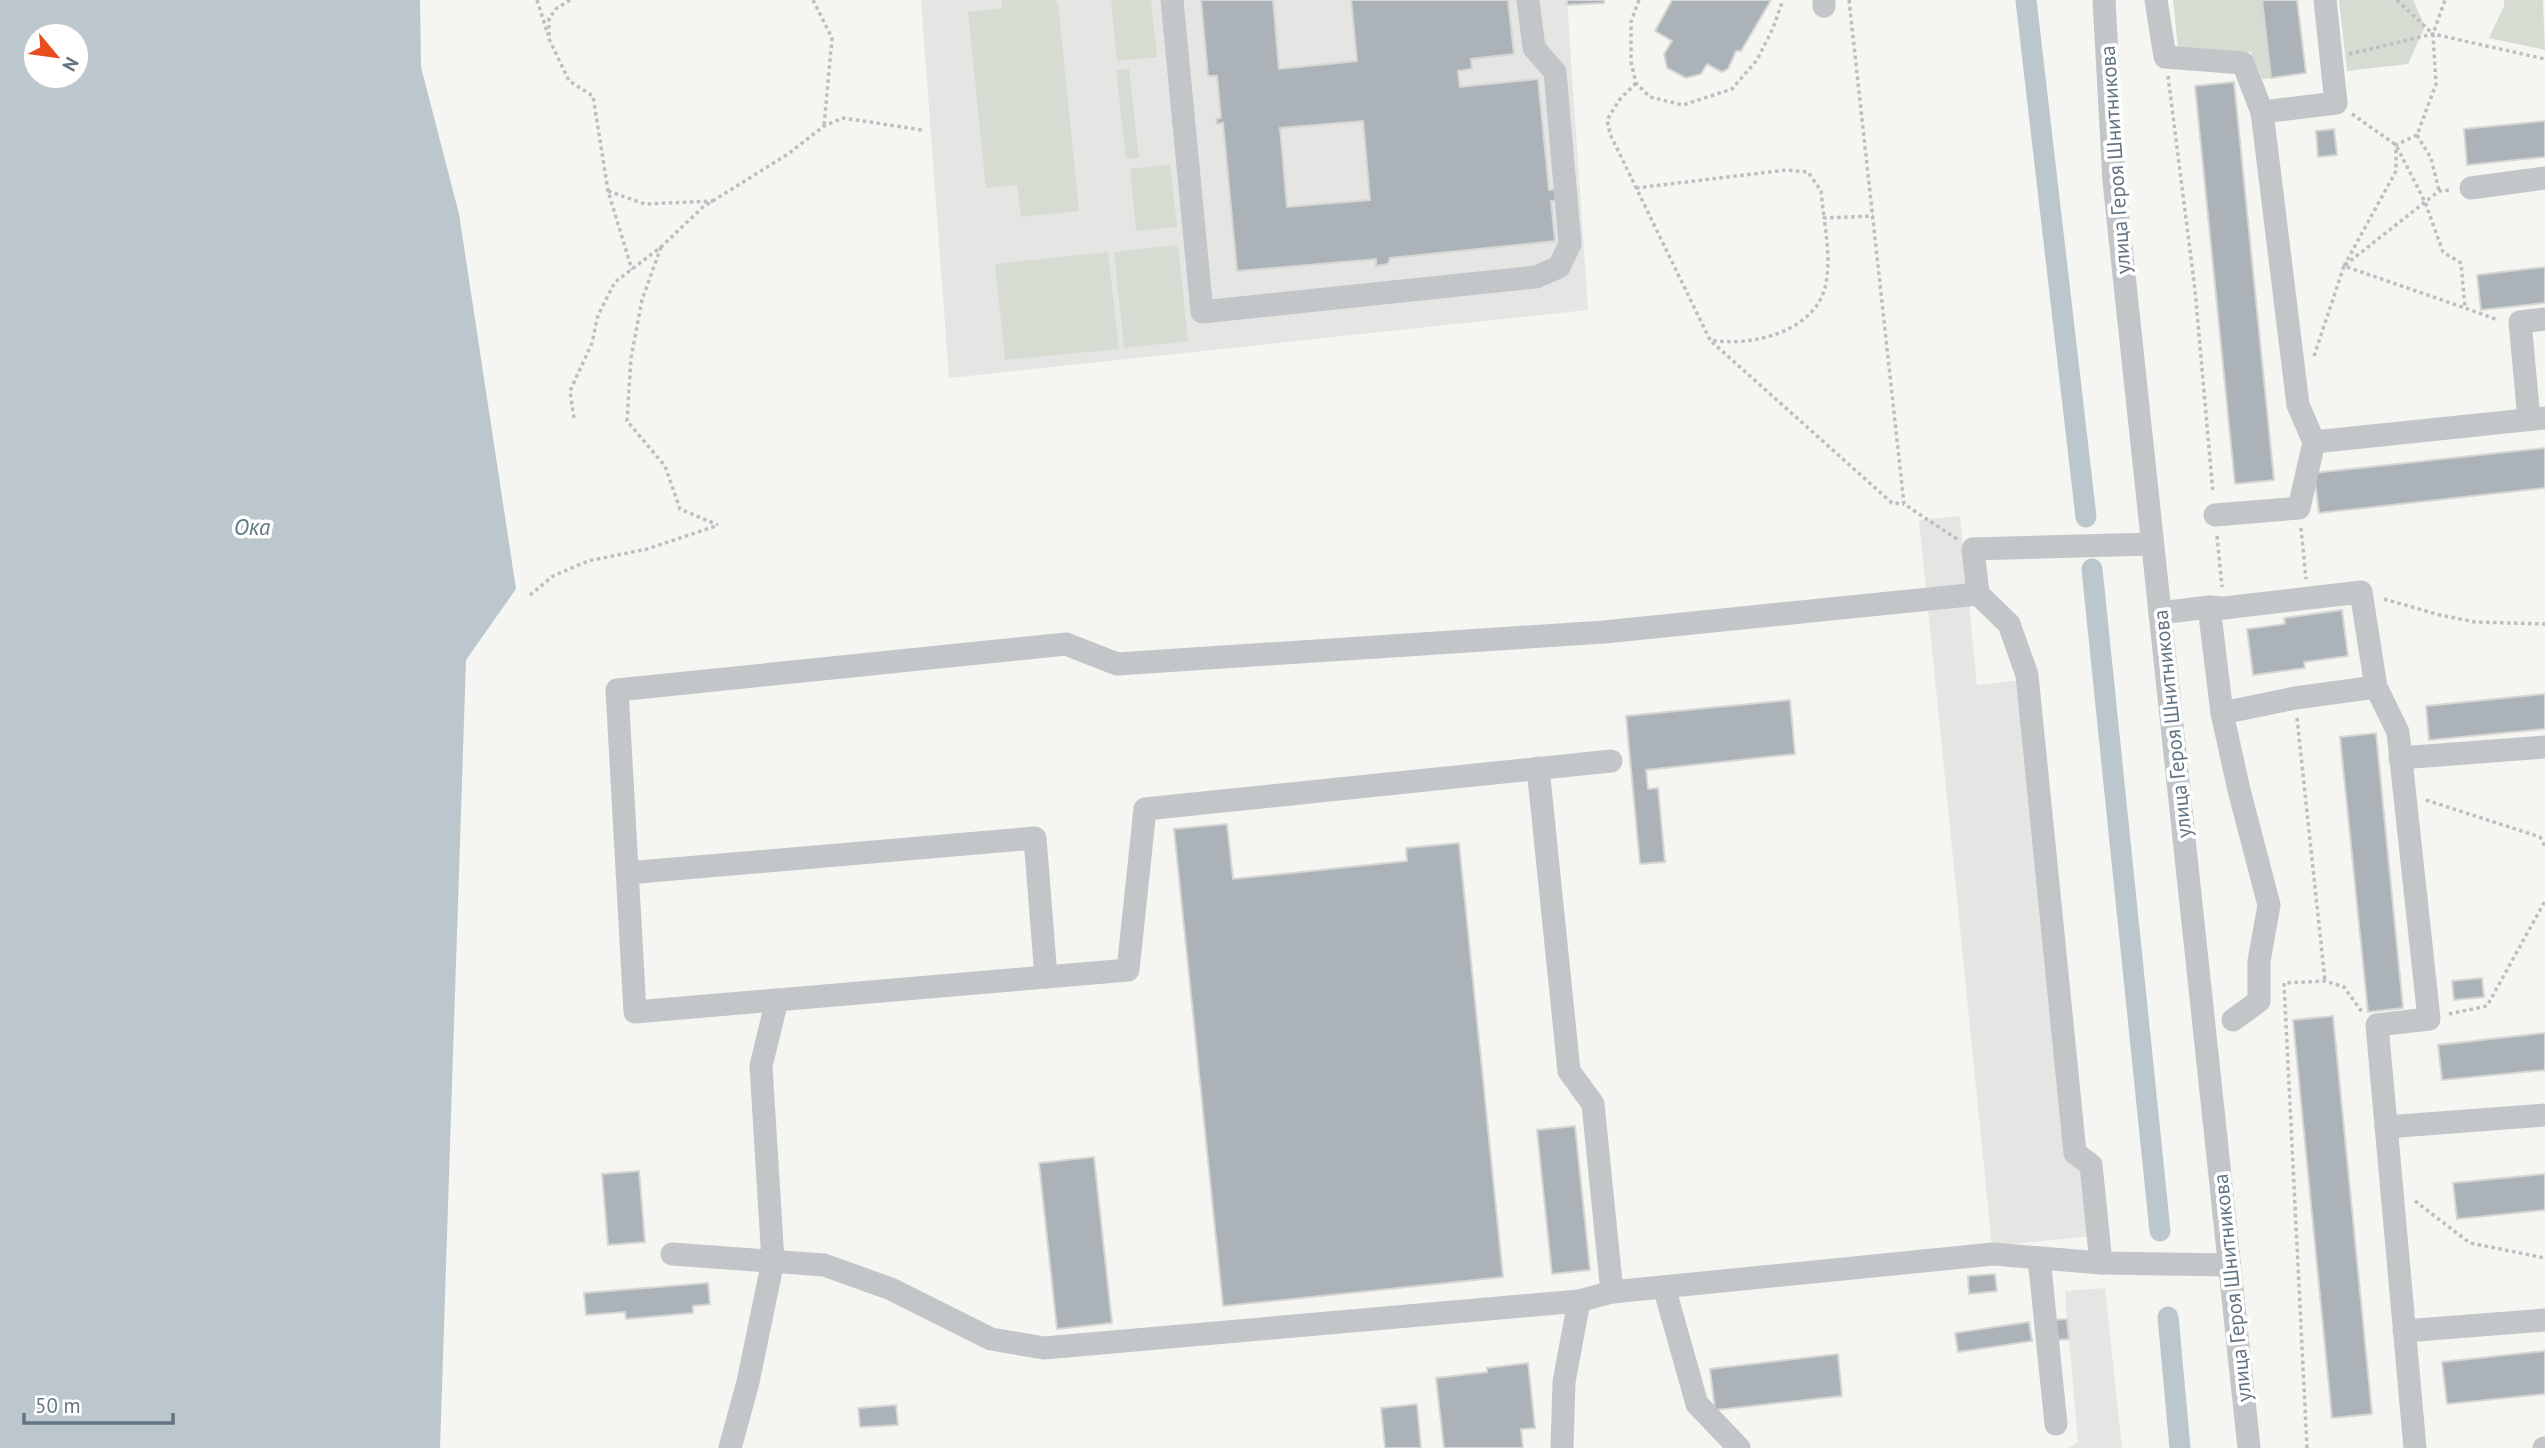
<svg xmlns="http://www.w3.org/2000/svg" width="2545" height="1448" font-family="'PT Sans',sans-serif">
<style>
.built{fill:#e5e6e4}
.green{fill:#d6dcd2}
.water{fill:#bbc7cc;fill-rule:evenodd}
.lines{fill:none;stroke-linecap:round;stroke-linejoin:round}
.canal{stroke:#bbc7cc;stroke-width:21}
.building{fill:#abb3b8;stroke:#d6d6d4;stroke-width:2;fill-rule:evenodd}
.path{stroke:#bcbec0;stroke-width:3.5;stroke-dasharray:3.5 3.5;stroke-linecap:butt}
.minor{stroke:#c2c6c9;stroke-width:23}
.labels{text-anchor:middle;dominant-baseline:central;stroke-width:7;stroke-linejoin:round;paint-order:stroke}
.street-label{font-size:21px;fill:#637583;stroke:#fff}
.water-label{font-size:23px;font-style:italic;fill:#5f7780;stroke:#fff}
</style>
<rect width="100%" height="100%" fill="#f5f5f1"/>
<!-- built -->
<g class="built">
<polygon points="921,0 1567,0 1588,310 949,378"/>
<polygon points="1960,516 1977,685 2030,679 2079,1162 2102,1235 1992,1246 1919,520"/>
<polygon points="2105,1288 2122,1448 2068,1448 2078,1442 2069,1339 2056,1320 2067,1319 2065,1291"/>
</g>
<!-- green -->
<g class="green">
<polygon points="1002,0 1055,0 1058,3 1079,211 1021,217 1017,185 986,188 968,12 1002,8"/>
<polygon points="1111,0 1151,0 1157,57 1117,61"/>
<polygon points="2173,0 2262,0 2271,78 2262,79 2251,52 2178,48"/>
<polygon points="2339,0 2413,0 2425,26 2408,64 2347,71"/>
<polygon points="2504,0 2543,0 2545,50 2489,38 2504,6"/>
<polygon points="1129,69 1139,158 1126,159 1116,70"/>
<polygon points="1170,164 1177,227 1136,231 1130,169"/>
<polygon points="1178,245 1188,341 1124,348 1114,252"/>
<polygon points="1108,252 1119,349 1005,360 995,264"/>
</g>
<!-- water -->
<path class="water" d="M 0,0 L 420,0 L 421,67 L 459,214 L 516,589 L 466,660 L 440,1448 L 0,1448 ZM 35,35 L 77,35 L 77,77 L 35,77 Z"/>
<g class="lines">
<!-- canal -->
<g class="canal">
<polyline points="2026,0 2086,517"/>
<polyline points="2092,569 2160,1231"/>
<polyline points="2168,1317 2180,1448"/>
</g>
</g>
<!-- building -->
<g class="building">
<path d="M 1201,0 L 1273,0 L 1279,69 L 1357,61 L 1351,0 L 1508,0 L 1514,54 L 1471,59 L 1472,69 L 1458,71 L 1460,87 L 1538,79 L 1549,190 L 1560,189 L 1561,200 L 1551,201 L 1555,241 L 1390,258 L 1388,264 L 1376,266 L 1376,259 L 1237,271 L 1223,123 L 1217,124 L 1216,119 L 1221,118 L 1217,76 L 1208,76 ZM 1363,121 L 1370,200 L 1287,207 L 1280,128 Z"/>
<polygon points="1567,0 1604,0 1604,3 1567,5"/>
<polygon points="1672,0 1771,0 1741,51 1736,51 1728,69 1722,72 1707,64 1701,74 1686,78 1667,68 1664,54 1672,41 1655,31"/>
<polygon points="2262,0 2297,0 2306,73 2271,78"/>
<polygon points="2234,82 2274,480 2235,484 2195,86"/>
<polygon points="2545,121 2545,157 2467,165 2464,129"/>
<polygon points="2334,129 2337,155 2318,157 2316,131"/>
<polygon points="2545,267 2545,303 2481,310 2477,275"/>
<polygon points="2545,448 2545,488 2319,513 2314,473"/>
<polygon points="2342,610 2348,656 2304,662 2305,668 2253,675 2247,629 2285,624 2284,618"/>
<polygon points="2545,694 2545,729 2429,740 2426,706"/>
<polygon points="1790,700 1795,754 1646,770 1648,789 1658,788 1665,862 1640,864 1626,716"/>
<polygon points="2376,733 2403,1008 2368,1012 2340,737"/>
<polygon points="1227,824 1233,879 1407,861 1406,848 1459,843 1503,1277 1223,1306 1174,829"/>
<polygon points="2482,978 2484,997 2454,1000 2452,981"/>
<polygon points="2333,1016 2372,1414 2332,1418 2293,1020"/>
<polygon points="2545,1033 2545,1070 2442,1080 2438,1045"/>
<polygon points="1575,1126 1590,1270 1552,1274 1537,1130"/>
<polygon points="1094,1157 1112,1323 1057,1329 1039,1163"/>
<polygon points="639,1171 645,1242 608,1245 602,1174"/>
<polygon points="2545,1174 2545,1210 2457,1219 2453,1183"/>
<polygon points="1995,1274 1997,1291 1969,1294 1968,1276"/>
<polygon points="708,1283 710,1304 693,1306 693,1313 626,1319 625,1312 586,1315 584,1293"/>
<polygon points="2067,1319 2069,1339 2058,1340 2056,1320"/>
<polygon points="2029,1322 2032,1341 1958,1352 1955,1333"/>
<polygon points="2545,1351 2545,1394 2447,1404 2442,1362"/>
<polygon points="1838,1354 1842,1396 1715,1410 1710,1369"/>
<polygon points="1528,1363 1535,1428 1521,1429 1523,1448 1444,1448 1436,1378 1487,1372 1487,1368"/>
<polygon points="1417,1404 1421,1448 1385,1448 1381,1408"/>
<polygon points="896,1405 898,1425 860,1427 858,1408"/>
</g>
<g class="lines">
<!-- path -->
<g class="path">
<polyline points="537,0 548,35"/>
<polyline points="570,0 557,8 549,18 549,39 569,81 593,96 608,191 632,270"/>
<polyline points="813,0 832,38 824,126"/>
<polyline points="1639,0 1631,22 1631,62 1636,83 1650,97 1683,105 1732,89 1757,60 1773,28 1783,0"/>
<polyline points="1849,0 1904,504 1957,539"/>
<polyline points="2397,0 2433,34"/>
<polyline points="2349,54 2433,34 2545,59"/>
<polyline points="2168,76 2195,290 2213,493"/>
<path d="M 1636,83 L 1620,99 L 1607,120 L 1610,134 L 1710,340 C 1752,347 1817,332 1826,283 C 1830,262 1827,239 1824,218 L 1873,216"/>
<polyline points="2352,114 2396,145 2425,202 2443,252 2461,263 2465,308 2498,320"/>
<polyline points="2417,135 2431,158 2439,191"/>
<polyline points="1636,188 1786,170 1808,172 1821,191 1824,217"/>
<polyline points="608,191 645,204 713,201"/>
<polyline points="661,247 642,300 631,358 627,421 665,466 680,509 718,525"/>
<polyline points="2345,265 2439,191 2452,190"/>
<polyline points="2344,266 2396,171 2396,145 2417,135 2436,84 2433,34 2445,0"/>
<polyline points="1712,342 1892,503 1904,504"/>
<polyline points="2314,356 2344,266 2465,308"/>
<polyline points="574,418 570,391 592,343 598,315 615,282 661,247 703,207 788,154 824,126 843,118 922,130"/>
<polyline points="2301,528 2306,579"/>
<polyline points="2217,536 2222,587"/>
<polyline points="530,595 553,576 588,561 647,549 716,526"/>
<polyline points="2384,599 2440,615 2475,622 2545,624"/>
<polyline points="2297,718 2325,981"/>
<polyline points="2426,800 2540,837 2545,846"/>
<polyline points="2449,1014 2487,1006 2545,901"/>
<polyline points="2415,1201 2470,1243 2545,1258"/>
<polyline points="2307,1448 2284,983 2325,981 2344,987 2362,1012"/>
</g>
<!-- minor -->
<g class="minor">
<polyline points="1172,0 1202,312 1536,277 1559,267 1570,244 1555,72 1534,48 1528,0"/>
<polyline points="1824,0 1824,6"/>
<polyline points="2104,0 2114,181 2249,1448"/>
<polyline points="2156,0 2165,57 2243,63 2262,112 2336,103 2325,0"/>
<polyline points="2262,112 2298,405 2314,442 2545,418"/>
<polyline points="2471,188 2545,178"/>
<polyline points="2529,419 2520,322 2545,319"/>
<polyline points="2215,515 2299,508 2314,442"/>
<polyline points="2209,607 2222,713 2295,698 2376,687"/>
<polyline points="2160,613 2209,607 2224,608 2361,592 2376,687 2398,732 2429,1019 2377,1025 2415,1448"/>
<polyline points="2222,713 2239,790 2269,905 2259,961 2259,1001 2233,1020"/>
<polyline points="2400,758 2545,747"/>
<polyline points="1538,768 1569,1071 1593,1104 1612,1292"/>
<polyline points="627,873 1035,838 1046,977 635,1012 617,690 1066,644 1117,664 1604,632 1978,594"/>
<polyline points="1046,977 1128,970 1145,809 1611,761"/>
<polyline points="2386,1127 2545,1115"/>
<polyline points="672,1254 824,1265 891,1289 991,1339 1044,1348 1579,1301 1612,1292 1993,1254 2101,1263 2229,1265"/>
<polyline points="2039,1258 2056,1424"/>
<polyline points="2101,1263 2091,1165 2075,1153 2027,675 2009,624 1978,594 1973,549 2152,544"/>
<polyline points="1664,1287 1697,1404 1739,1448"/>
<polyline points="2404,1331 2545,1320"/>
<polyline points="730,1448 748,1382 773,1261 761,1066 777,1000"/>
<polyline points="1562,1448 1564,1382 1579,1301"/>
<polyline points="2544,1448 2545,1448"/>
</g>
</g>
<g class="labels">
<!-- street labels -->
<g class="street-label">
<text transform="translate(2115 160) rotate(-94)">улица Героя Шнитникова</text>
<text transform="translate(2172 724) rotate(-96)">улица Героя Шнитникова</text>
<text transform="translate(2232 1288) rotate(-96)">улица Героя Шнитникова</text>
</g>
<!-- water labels -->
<g class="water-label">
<text x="252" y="526">Ока</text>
</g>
</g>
<!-- north arrow -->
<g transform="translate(56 56) rotate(119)"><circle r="33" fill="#ffffff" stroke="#c1c8cd" stroke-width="2"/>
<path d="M0-5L12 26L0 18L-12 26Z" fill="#e74d1f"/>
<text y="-10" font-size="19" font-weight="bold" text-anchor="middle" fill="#637583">N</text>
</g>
<!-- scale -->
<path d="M24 1413v10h149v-10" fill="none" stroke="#637583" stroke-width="3.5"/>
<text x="35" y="1413" font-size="21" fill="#637583" stroke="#ffffff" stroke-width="5" paint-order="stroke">50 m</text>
</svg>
